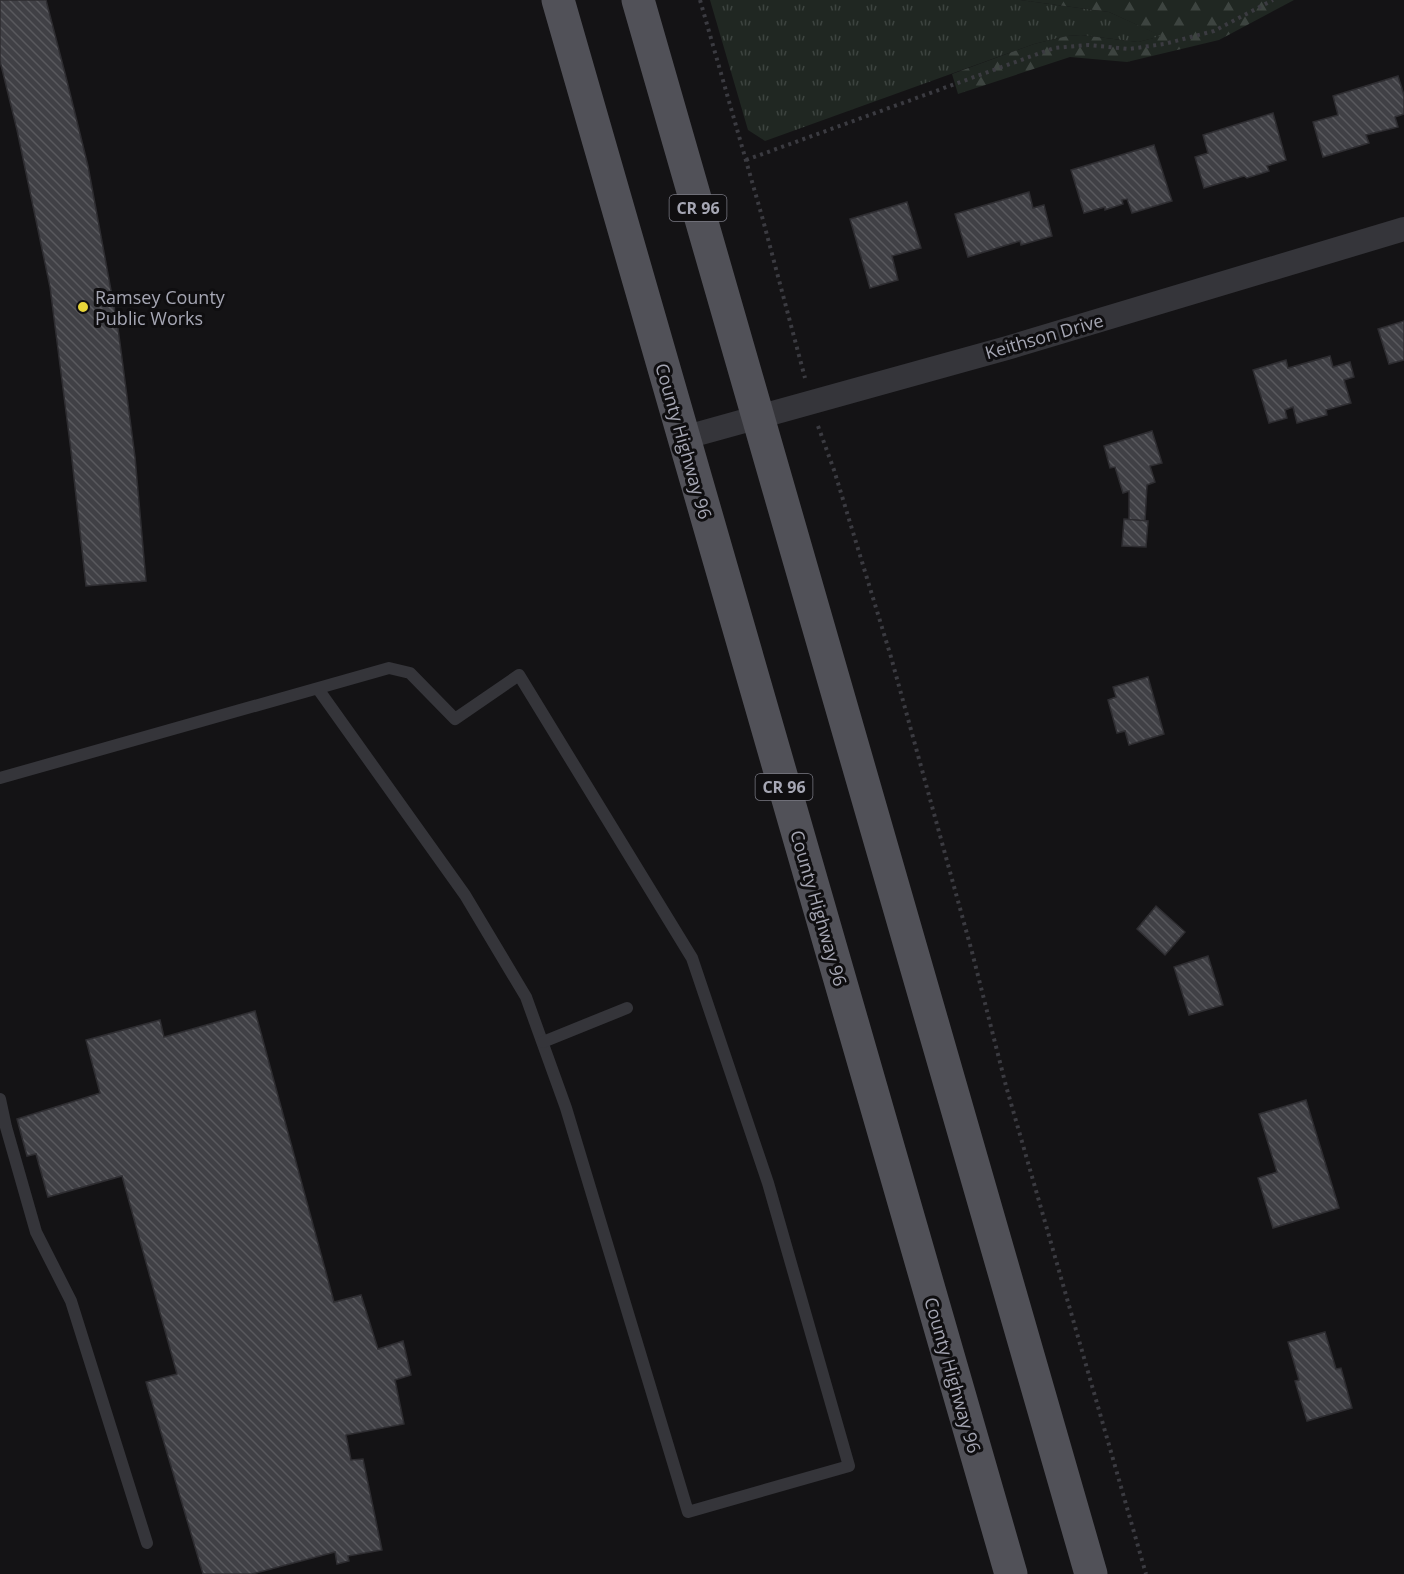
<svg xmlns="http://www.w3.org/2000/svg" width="1404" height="1574" font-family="'Open Sans',sans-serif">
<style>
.grass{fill:url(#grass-tufts)}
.forest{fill:url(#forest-firs)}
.building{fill:url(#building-back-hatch);stroke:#2e2d31;stroke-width:1.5}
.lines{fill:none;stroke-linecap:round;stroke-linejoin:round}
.path{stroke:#3b3b41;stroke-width:4;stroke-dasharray:3 4.5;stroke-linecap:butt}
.lane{stroke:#35353a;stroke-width:12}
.street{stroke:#35353a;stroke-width:24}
.primary{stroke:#515158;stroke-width:33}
.poi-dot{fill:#e7d539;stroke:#0f0e10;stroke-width:2}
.labels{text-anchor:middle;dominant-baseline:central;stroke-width:6;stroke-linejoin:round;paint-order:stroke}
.shield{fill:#0f0e10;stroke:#797983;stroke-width:1.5}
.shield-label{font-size:16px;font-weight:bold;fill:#a6a7b4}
.poi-label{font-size:18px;fill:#a6a7b4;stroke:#0f0e10;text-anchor:start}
.street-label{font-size:18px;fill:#a6a7b4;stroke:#0f0e10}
</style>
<defs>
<pattern id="grass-tufts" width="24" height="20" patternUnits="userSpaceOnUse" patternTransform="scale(1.5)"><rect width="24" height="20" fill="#202722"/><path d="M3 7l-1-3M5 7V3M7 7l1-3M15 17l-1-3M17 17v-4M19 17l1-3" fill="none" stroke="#3d4440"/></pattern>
<pattern id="forest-firs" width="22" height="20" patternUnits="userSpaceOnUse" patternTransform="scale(1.5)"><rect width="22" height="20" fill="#202722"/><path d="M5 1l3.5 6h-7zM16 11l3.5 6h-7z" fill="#3d4440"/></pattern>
<pattern id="building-back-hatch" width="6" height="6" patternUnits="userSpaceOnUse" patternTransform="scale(1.5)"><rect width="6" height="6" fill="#404045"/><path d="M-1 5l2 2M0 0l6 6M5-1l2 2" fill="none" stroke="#59595d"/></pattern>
</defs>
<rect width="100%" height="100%" fill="#141315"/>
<!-- grass -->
<polygon class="grass" points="710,0 1020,0 1109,12 1162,36 1138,42 1081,35 1067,36 1034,44 765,141 748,130"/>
<!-- forest -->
<polygon class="forest" points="1020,0 1294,0 1219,40 1127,62 1070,57 958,94 952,74 1034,44 1067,36 1081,35 1138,42 1161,36 1109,12"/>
<!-- building -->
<g class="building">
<polygon points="0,0 46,0 67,81 88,166 118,328 135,457 146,581 86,586 71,451 50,287 17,130 0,61"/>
<polygon points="1398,76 1404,95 1404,114 1395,117 1398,127 1366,135 1369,143 1323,157 1313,122 1338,115 1333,96"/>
<polygon points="1273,113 1286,160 1267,166 1269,171 1247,178 1244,176 1204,188 1195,157 1208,153 1203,135"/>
<polygon points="1154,145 1172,201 1132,213 1127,199 1122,200 1123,204 1105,210 1105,207 1084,213 1071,170"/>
<polygon points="1029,192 1033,208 1044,205 1052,236 1021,245 1020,241 968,257 955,214"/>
<polygon points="907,202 921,248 892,256 898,280 870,288 850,219"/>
<polygon points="1404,321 1404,360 1389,364 1378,329"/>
<polygon points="1330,356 1333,367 1350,362 1354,377 1344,380 1351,403 1326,410 1327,415 1297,423 1293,407 1285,410 1287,418 1269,423 1253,370 1286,360 1288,368"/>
<polygon points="1152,431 1162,463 1150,466 1155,482 1147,485 1145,521 1129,520 1129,491 1123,493 1115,467 1110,468 1104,446"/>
<polygon points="1124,519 1148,521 1146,547 1122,546"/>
<polygon points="1148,677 1164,734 1129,745 1125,731 1117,733 1108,700 1116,697 1113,687"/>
<polygon points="1156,906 1185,932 1165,955 1137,929"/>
<polygon points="1208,956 1223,1005 1189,1015 1174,967"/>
<polygon points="255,1011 334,1302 361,1295 378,1349 403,1341 411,1375 395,1380 404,1424 346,1435 351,1460 363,1459 382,1550 348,1556 349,1561 337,1564 335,1552 252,1574 203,1574 146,1382 177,1374 122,1176 48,1197 36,1154 27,1156 17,1119 100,1093 86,1040 160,1020 164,1037"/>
<polygon points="1306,1100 1339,1208 1273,1228 1258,1178 1277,1172 1259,1114"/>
<polygon points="1325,1332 1336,1369 1341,1368 1352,1408 1307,1421 1295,1381 1299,1380 1288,1342"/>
</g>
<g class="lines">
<!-- path -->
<g class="path">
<polyline points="700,0 763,220 805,378"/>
<polyline points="746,160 1054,48 1088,45 1129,49 1164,44 1214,31 1273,0"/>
<polyline points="818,426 834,470 891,657 972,952 1006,1086 1146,1574"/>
</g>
<!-- lane -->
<g class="lane">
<polyline points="0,778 389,668 410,673 455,719 519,675 692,958 768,1183 849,1466 688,1512 566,1108 526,997 465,895 318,689"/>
<polyline points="543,1042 627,1008"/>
<polyline points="0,1099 6,1127 36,1232 71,1301 147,1543"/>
</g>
<!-- street -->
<polyline class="street" points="683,438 1007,348 1404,229"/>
<!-- primary -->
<g class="primary">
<polyline points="558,0 1011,1574"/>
<polyline points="638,0 1091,1574"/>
</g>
</g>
<!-- markers -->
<circle class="poi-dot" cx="83" cy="307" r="6"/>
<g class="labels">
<!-- shield labels -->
<g class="shield">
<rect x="669.5" y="195" width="57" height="26" rx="4.5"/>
<rect x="755.5" y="774" width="57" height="26" rx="4.5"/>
</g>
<g class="shield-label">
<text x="698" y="208">CR 96</text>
<text x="784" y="787">CR 96</text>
</g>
<!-- poi labels -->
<g class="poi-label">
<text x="95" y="297">Ramsey County<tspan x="95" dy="21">Public Works</tspan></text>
</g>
<!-- street labels -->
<g class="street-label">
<text transform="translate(1044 336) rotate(-16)">Keithson Drive</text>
<text transform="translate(684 441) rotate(74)">County Highway 96</text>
<text transform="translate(819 908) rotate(74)">County Highway 96</text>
<text transform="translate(953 1375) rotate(74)">County Highway 96</text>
</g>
</g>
</svg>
